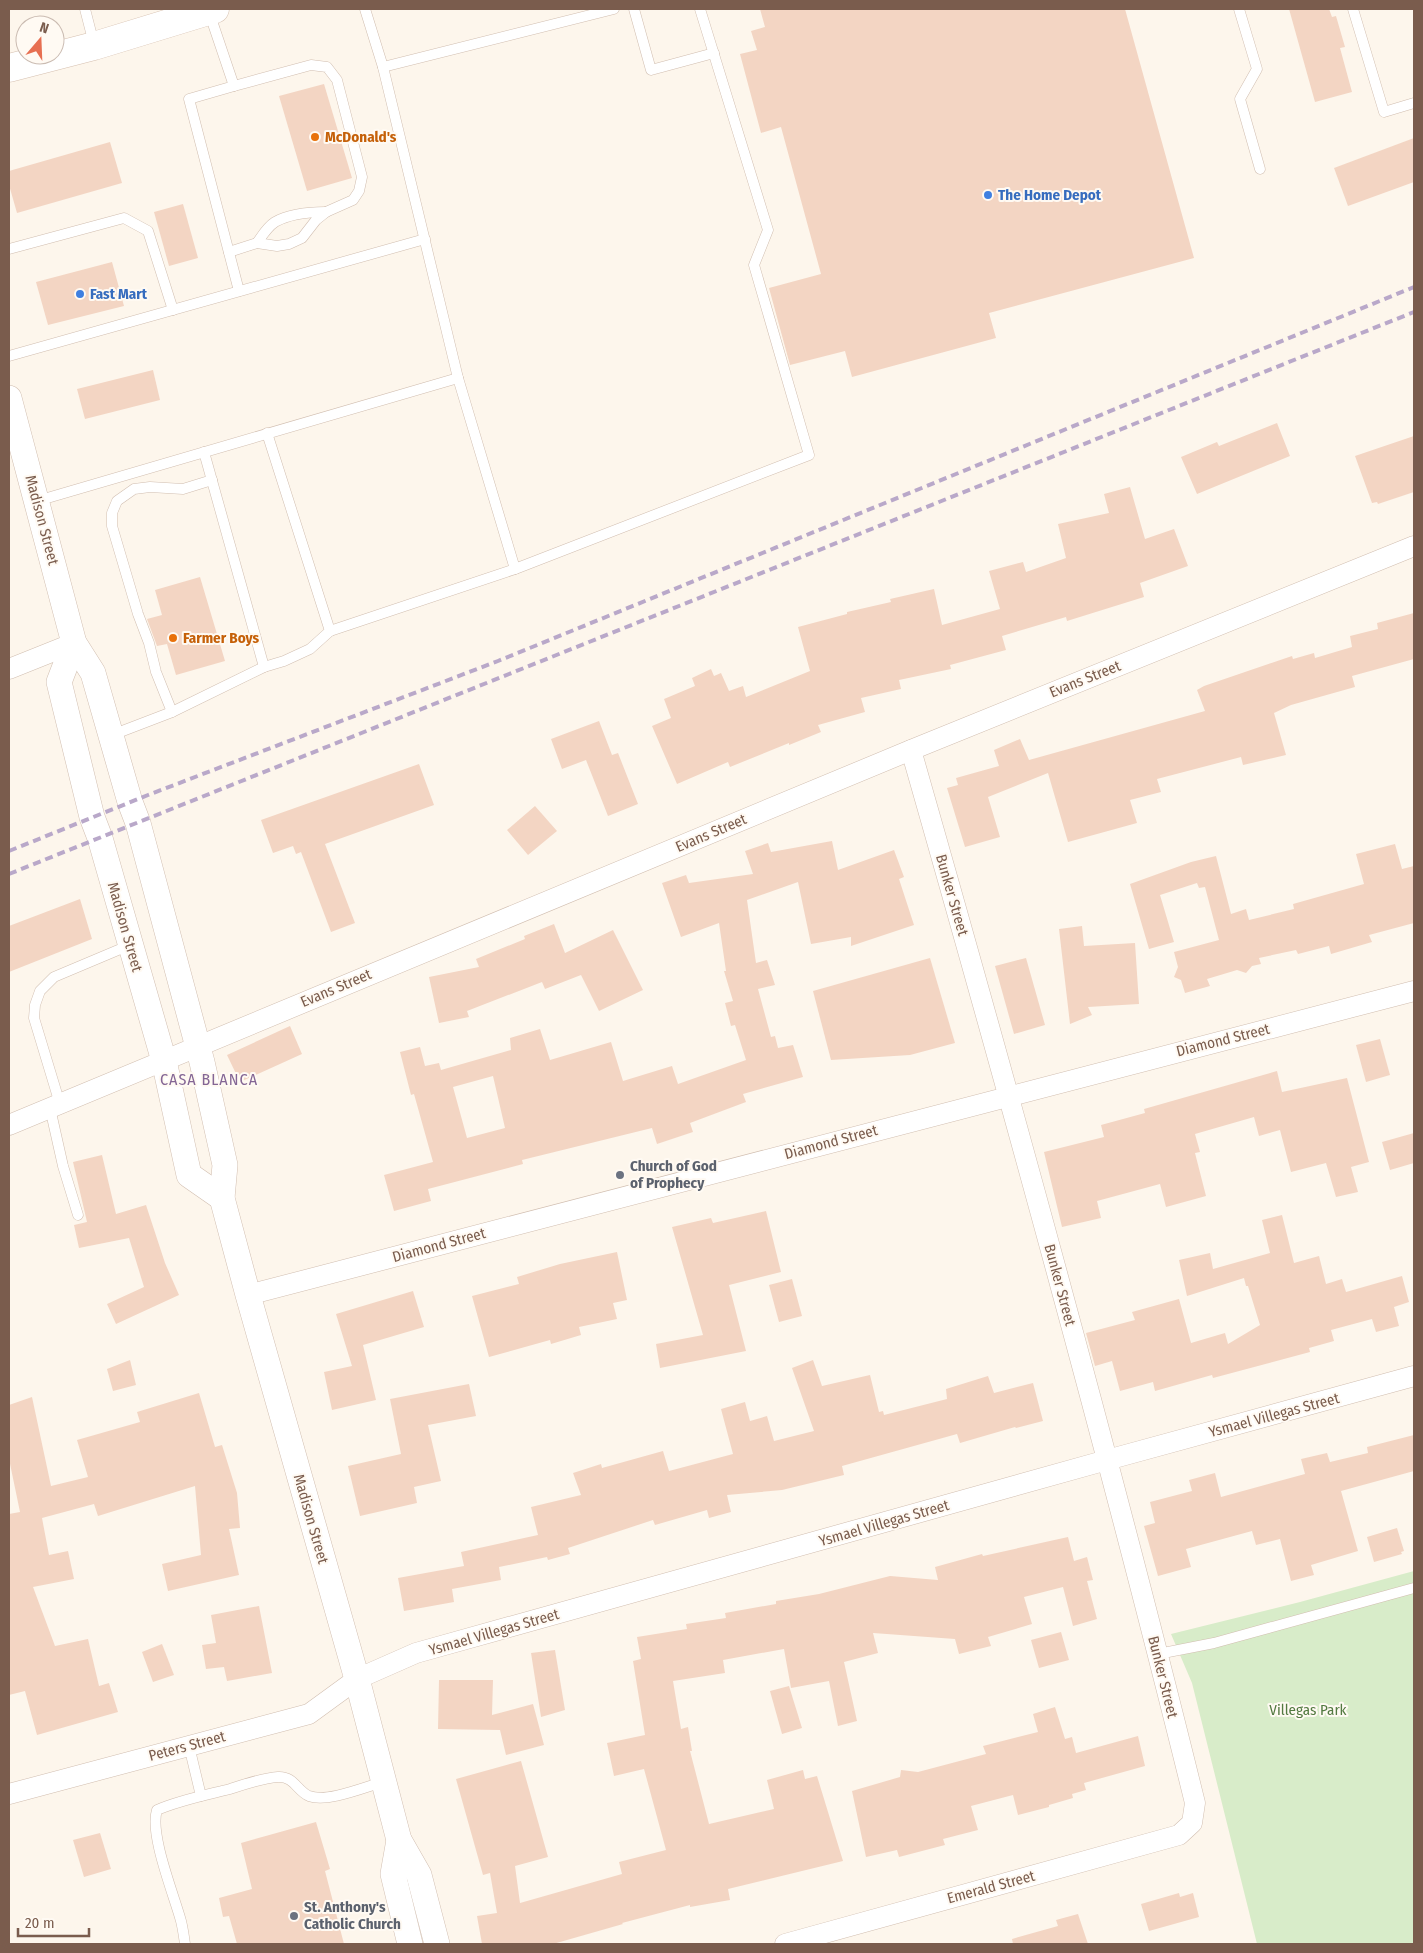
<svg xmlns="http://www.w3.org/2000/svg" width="1423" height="1953" font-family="'Fira Sans Condensed',sans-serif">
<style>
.green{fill:#d8ecc9}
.building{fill:#f3d5c3;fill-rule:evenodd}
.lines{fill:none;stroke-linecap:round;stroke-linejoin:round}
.service-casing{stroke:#d1beb0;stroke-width:11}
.minor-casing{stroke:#d1beb0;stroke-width:21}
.tertiary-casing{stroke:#d1beb0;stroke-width:26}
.secondary-casing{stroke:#d6c0b0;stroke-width:29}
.service{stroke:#fff;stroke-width:10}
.minor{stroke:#fff;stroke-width:20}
.tertiary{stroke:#fff;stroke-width:25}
.secondary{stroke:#fff;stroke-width:28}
.rail{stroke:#b9a8c9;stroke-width:4;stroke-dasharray:8 5;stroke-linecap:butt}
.food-dot{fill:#e8710a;stroke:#fffaf3;stroke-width:2}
.shop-dot{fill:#3f7fe0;stroke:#fffaf3;stroke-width:2}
.worship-dot{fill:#6b7280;stroke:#fffaf3;stroke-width:2}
.labels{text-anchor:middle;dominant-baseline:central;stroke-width:4;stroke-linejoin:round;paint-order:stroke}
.food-label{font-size:15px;font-weight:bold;fill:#c56008;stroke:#fffaf3;text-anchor:start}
.shop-label{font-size:15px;font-weight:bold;fill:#366cbe;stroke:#fffaf3;text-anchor:start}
.street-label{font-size:15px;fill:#7a5c4d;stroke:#fffaf3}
.worship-label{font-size:15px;font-weight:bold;fill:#5b616d;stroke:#fffaf3;text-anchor:start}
.park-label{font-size:15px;fill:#537a41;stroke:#fffaf3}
.neighbourhood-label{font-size:16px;letter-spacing:1px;fill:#846695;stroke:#fffaf3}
</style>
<rect width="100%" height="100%" fill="#fdf6ec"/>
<!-- green -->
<polygon class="green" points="1414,1571 1414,1944 1257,1944 1192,1683 1171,1634 1300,1602"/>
<!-- building -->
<g class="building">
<polygon points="760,9 1125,9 1194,258 989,313 996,338 852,377 845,351 790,365 769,288 821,274 781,127 761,133 740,54 757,50 751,31 765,27"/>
<polygon points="1289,9 1329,9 1332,17 1336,16 1345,47 1340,48 1352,92 1315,102"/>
<polygon points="324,84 352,178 307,191 279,96"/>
<polygon points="1414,138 1414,182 1348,206 1334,168"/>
<polygon points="110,142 122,183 17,213 9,185 9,171"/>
<polygon points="183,204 198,258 169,266 154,212"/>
<polygon points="112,262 124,306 48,325 36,282"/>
<polygon points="153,370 160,400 85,419 77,389"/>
<polygon points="1277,423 1290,456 1197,494 1181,457 1217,442 1219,446"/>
<polygon points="1414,436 1414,492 1378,504 1377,502 1372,503 1355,456"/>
<polygon points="1130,487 1145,539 1174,529 1188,566 1140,583 1144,597 1067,621 1066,617 1002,636 1006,650 950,665 951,669 899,680 901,689 861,698 865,712 818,725 821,732 789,745 789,743 730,767 728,762 677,784 652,726 671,718 664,699 695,686 692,678 711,669 714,676 721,673 729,691 743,686 746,697 810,671 798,627 847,614 847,612 891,602 890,599 934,589 942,625 1000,609 989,571 1023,562 1026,572 1066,558 1058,524 1109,513 1104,494"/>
<polygon points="200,577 225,661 176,675 167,644 157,646 147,619 162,615 155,590"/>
<polygon points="1414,613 1414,659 1352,676 1355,687 1291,705 1274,713 1286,755 1243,765 1241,757 1157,779 1161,792 1130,800 1137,823 1068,842 1048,773 988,797 1000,837 965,847 947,788 958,785 956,778 999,766 994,750 1020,739 1029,760 1205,711 1197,690 1204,686 1292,656 1293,659 1314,653 1315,658 1352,647 1350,636 1378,629 1377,623"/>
<polygon points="599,721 612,755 618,753 638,804 608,816 586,760 562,769 551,739"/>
<polygon points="419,764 434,805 325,844 355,923 331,932 301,852 296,854 293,846 273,853 261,820"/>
<polygon points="535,806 557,831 528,855 507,830"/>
<path d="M 832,841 L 838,870 L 894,850 L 904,877 L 899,879 L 914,925 L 851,946 L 851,937 L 811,944 L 798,882 L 747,900 L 756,963 L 767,960 L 775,985 L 758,989 L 771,1037 L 775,1036 L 778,1048 L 793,1045 L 803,1077 L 743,1094 L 746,1102 L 690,1123 L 693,1132 L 657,1144 L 652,1128 L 522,1160 L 523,1164 L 428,1189 L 431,1201 L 394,1211 L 384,1175 L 433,1162 L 414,1094 L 411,1095 L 400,1052 L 420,1047 L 425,1066 L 439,1063 L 441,1070 L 511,1050 L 510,1038 L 540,1029 L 550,1060 L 611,1042 L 623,1081 L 672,1066 L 678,1084 L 746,1060 L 735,1025 L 731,1026 L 725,1003 L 733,1001 L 724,971 L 726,971 L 719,923 L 681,937 L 662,883 L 686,875 L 689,883 L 753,874 L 745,851 L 768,843 L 771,852 ZM 493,1076 L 505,1128 L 467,1138 L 453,1087 Z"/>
<polygon points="1395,844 1402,869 1414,866 1414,923 1369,935 1372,942 1331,954 1329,946 1298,954 1296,950 1259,958 1261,964 1252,966 1246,973 1237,970 1207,979 1210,986 1185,993 1181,980 1174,977 1178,967 1174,952 1219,940 1205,887 1199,888 1197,883 1160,895 1174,942 1149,949 1130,884 1191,862 1216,856 1231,914 1246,909 1249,920 1294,909 1293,904 1364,884 1356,854"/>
<polygon points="80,899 92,939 9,972 9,926"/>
<polygon points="554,924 565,953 613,930 643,990 599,1011 581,975 545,989 542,982 467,1011 469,1017 439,1023 429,977 479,967 476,959 525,939 524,936"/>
<polygon points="1082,926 1084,946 1135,943 1139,1004 1088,1007 1092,1015 1070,1024 1059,929"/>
<polygon points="930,958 955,1043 910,1055 831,1060 813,991"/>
<polygon points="1026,958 1045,1025 1014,1034 995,966"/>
<polygon points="290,1026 302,1054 240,1082 227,1055"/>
<polygon points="1380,1039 1390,1075 1366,1082 1356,1045"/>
<polygon points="1277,1071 1282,1092 1347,1078 1369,1162 1351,1167 1358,1192 1336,1197 1326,1163 1291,1172 1280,1130 1259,1136 1254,1117 1195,1134 1200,1152 1195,1153 1206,1196 1166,1207 1160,1184 1097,1201 1101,1218 1062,1227 1044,1152 1104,1137 1101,1125 1145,1113 1144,1109"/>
<polygon points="1414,1133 1414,1163 1390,1170 1382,1142"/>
<polygon points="102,1155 116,1214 146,1205 165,1263 179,1295 116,1324 107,1304 144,1287 129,1238 79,1248 74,1225 87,1222 73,1162"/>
<polygon points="766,1211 781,1272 729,1285 746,1351 660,1368 656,1344 703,1335 672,1227 711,1218 713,1223"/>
<polygon points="1282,1215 1294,1263 1319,1256 1326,1284 1342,1279 1346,1292 1402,1276 1409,1302 1394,1307 1399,1326 1376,1332 1372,1319 1331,1330 1334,1341 1309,1348 1310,1352 1213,1378 1212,1375 1155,1391 1153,1382 1120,1391 1112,1361 1095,1366 1086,1333 1135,1320 1132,1312 1179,1299 1191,1343 1225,1333 1228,1344 1260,1325 1248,1286 1246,1286 1244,1278 1187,1296 1179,1260 1210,1253 1213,1269 1270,1253 1262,1220"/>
<polygon points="617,1252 627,1300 613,1303 617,1319 579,1327 581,1335 551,1344 550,1340 489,1357 472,1296 519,1284 517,1277 560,1264"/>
<polygon points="792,1279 802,1316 779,1322 769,1285"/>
<polygon points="413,1291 424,1327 363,1345 376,1400 332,1410 324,1372 352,1366 336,1314"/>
<polygon points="130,1360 136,1385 113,1391 107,1369"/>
<polygon points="813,1360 822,1386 870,1375 879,1412 883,1411 884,1415 947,1399 946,1389 988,1376 994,1393 1033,1383 1043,1421 1016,1428 1015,1427 960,1443 957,1434 842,1466 844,1475 782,1490 727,1495 731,1512 709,1518 707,1510 655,1525 653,1520 568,1548 570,1554 548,1560 547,1557 499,1567 501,1580 452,1589 454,1602 404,1611 398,1578 464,1566 461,1552 538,1535 531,1507 581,1495 573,1473 601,1464 602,1468 663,1451 669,1471 733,1454 721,1409 745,1402 750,1421 767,1416 774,1441 814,1431 792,1368"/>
<polygon points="469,1384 476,1416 428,1425 441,1481 414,1487 417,1503 360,1516 348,1466 401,1454 390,1399"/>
<polygon points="199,1393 215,1447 222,1445 237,1493 240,1528 229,1529 239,1575 168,1591 162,1564 201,1555 195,1486 98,1516 94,1504 42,1518 49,1555 68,1551 74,1579 33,1587 55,1646 88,1639 99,1686 109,1683 118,1712 37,1735 25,1691 9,1695 9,1514 20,1512 9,1459 9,1405 32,1397 51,1486 88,1477 77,1440 140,1422 137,1412"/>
<polygon points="1414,1435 1414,1471 1341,1491 1358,1551 1311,1565 1314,1575 1291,1581 1280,1539 1256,1545 1252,1531 1186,1549 1191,1567 1158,1576 1144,1526 1155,1523 1150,1502 1192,1491 1189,1480 1215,1473 1221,1497 1305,1474 1301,1459 1327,1453 1330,1462 1368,1453 1367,1447"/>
<polygon points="1397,1528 1404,1551 1401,1552 1402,1554 1374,1562 1367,1537"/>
<polygon points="1068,1537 1074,1561 1087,1557 1093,1580 1087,1581 1097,1619 1073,1626 1063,1587 1024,1597 1032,1624 988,1637 991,1646 959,1654 955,1639 873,1633 878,1653 844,1662 857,1721 838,1726 829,1681 791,1688 784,1649 723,1660 725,1673 673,1681 681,1729 688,1727 692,1751 690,1751 709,1824 774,1809 767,1780 803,1770 805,1779 817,1776 843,1861 728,1889 730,1900 690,1907 690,1905 622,1923 623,1924 553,1944 482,1944 477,1916 497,1913 490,1873 483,1875 456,1779 521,1761 548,1857 515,1866 520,1903 622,1874 619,1862 666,1850 644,1769 614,1776 607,1743 645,1735 633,1661 641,1659 637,1637 687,1629 686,1624 726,1618 725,1613 776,1604 776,1601 819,1594 890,1576 938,1580 935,1567 982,1554 983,1556"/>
<polygon points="259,1606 272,1673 227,1681 224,1667 206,1669 202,1645 216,1643 211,1615"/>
<polygon points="1061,1632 1069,1660 1039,1668 1031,1640"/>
<polygon points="162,1644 174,1675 153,1682 142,1652"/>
<polygon points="555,1650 565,1710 541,1717 531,1653"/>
<polygon points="439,1680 493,1680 492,1715 533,1704 544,1745 506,1755 500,1730 438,1729"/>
<polygon points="789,1686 802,1728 782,1734 770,1691"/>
<polygon points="1055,1707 1065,1739 1072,1737 1076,1753 1138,1736 1145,1766 1084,1783 1086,1790 1072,1794 1073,1798 1049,1805 1049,1807 1018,1815 1013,1795 971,1806 978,1830 943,1839 945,1845 899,1857 897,1850 866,1857 852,1791 900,1777 901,1770 918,1772 986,1754 983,1746 1038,1732 1033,1714"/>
<polygon points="316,1822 330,1869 325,1871 344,1944 237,1944 229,1916 223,1917 219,1898 252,1889 241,1843"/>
<polygon points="100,1833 111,1869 84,1877 73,1840"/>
<polygon points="1179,1893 1180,1897 1193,1893 1199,1917 1149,1931 1141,1904"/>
<polygon points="1078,1914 1088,1944 1013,1944 1012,1939 1058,1926 1056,1920"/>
</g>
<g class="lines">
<!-- service casing -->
<g class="service-casing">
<g id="service">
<polyline points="85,9 94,44"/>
<polyline points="365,9 383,67 458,378 515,569 809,455 754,265 768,230 700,9"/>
<polyline points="634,9 651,70 714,53"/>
<polyline points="1239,9 1257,69 1240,99 1260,169"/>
<polyline points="1353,9 1384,112 1414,103"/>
<polyline points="209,12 234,86 189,99 239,291"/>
<polyline points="383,67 614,9"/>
<path d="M 257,243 C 262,236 267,227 275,222 C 289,214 310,212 326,212"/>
<polyline points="9,249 124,218 148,231 173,310"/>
<polyline points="229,252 257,243 277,246 289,244 302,238 316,220 326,212 353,200 359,191 362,177 337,80 327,67 311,65 234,86"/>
<polyline points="9,356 425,239"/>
<polyline points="204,452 264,667"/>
<polyline points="37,501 458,378"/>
<polyline points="330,631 515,569"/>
<polyline points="172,712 156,672 149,643 138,614 112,526 112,513 117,501 134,489 150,487 183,489 212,480"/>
<polyline points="112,735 172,712 264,667 284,661 310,649 330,631 267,433"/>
<polyline points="60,1104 34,1018 35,1005 40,991 54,977 130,945"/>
<polyline points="50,1108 63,1166 78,1215"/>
<polyline points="1158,1654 1214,1643 1414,1588"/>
<polyline points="189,1746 201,1796"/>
<path d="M 185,1944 C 184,1937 183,1929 181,1921 C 174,1895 149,1834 157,1810 C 180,1800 206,1795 230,1789 C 245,1784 262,1778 278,1777 C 294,1776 297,1791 309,1796 C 327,1803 365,1787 383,1782"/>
</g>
</g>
<!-- minor casing -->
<g class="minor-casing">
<g id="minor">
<polyline points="9,669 74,643"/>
<polyline points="9,1125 911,750 1414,546"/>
<polyline points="248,1295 1414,991"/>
<polyline points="9,1794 309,1714 357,1679 416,1653 1107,1460 1414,1376"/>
<path d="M 785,1944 L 1179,1835 L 1192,1823 L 1195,1803 C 1108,1450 1011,1100 911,750"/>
</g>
</g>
<!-- tertiary casing -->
<g class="tertiary-casing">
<g id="tertiary">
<polyline points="9,398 74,643 93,673 130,802 138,823 202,1062 225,1165 222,1198 248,1295 357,1679 399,1840 419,1875 437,1944"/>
<polyline points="74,643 59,682 92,817 100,838 164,1061 189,1175 222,1198"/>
<polyline points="399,1840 393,1874 410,1944"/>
</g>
</g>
<!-- secondary casing -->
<g class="secondary-casing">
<polyline id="secondary" points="9,68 94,46 215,9"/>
</g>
<!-- service -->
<use href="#service" class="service"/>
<!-- minor -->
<use href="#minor" class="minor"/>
<!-- tertiary -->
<use href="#tertiary" class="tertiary"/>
<!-- secondary -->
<use href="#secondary" class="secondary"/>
<!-- rail -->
<g class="rail">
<polyline points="9,851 148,795 498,661 1414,287"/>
<polyline points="9,874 1414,312"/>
</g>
</g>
<!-- markers -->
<g class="food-dot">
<circle cx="315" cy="137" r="5"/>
<circle cx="173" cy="638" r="5"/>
</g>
<g class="shop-dot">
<circle cx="988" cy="195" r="5"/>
<circle cx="80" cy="294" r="5"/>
</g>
<g class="worship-dot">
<circle cx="620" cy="1175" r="5"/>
<circle cx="294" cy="1916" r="5"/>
</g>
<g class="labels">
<!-- food labels -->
<g class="food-label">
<text x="325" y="137">McDonald's</text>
<text x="183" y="638">Farmer Boys</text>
</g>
<!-- shop labels -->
<g class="shop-label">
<text x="998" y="195">The Home Depot</text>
<text x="90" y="294">Fast Mart</text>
</g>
<!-- street labels -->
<g class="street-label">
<text transform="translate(42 520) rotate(75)">Madison Street</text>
<text transform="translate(1085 679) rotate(-22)">Evans Street</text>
<text transform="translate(711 833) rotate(-23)">Evans Street</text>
<text transform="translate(952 895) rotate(74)">Bunker Street</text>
<text transform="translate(125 927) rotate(74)">Madison Street</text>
<text transform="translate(336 988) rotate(-23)">Evans Street</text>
<text transform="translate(1223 1040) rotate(-14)">Diamond Street</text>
<text transform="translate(831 1142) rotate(-15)">Diamond Street</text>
<text transform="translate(439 1245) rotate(-15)">Diamond Street</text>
<text transform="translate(1060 1285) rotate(75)">Bunker Street</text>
<text transform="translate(1274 1415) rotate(-15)">Ysmael Villegas Street</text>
<text transform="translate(311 1519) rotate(74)">Madison Street</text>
<text transform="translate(884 1523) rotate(-16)">Ysmael Villegas Street</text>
<text transform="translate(494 1632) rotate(-16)">Ysmael Villegas Street</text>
<text transform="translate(1163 1677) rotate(76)">Bunker Street</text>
<text transform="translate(187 1746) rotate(-15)">Peters Street</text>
<text transform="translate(991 1887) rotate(-15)">Emerald Street</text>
</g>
<!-- worship labels -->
<g class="worship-label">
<text x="630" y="1166">Church of God<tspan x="630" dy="17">of Prophecy</tspan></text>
<text x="304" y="1907">St. Anthony's<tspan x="304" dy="17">Catholic Church</tspan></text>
</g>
<!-- park labels -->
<g class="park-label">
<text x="1308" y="1710">Villegas Park</text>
</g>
<!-- neighbourhood labels -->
<g class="neighbourhood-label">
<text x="209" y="1079">CASA BLANCA</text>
</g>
</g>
<!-- border -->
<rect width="1423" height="1953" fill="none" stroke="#7a5c4d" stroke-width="20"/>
<!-- north arrow -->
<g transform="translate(40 40) rotate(19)"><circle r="24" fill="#fffaf3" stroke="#cabbb1"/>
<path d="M0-4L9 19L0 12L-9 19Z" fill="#e76f51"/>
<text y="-8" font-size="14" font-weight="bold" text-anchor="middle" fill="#7a5c4d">N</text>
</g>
<!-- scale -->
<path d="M18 1928v8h71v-8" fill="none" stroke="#7a5c4d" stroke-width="2.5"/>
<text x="25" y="1928" font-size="15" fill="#7a5c4d" stroke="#fffaf3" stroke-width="4" paint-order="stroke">20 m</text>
</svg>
